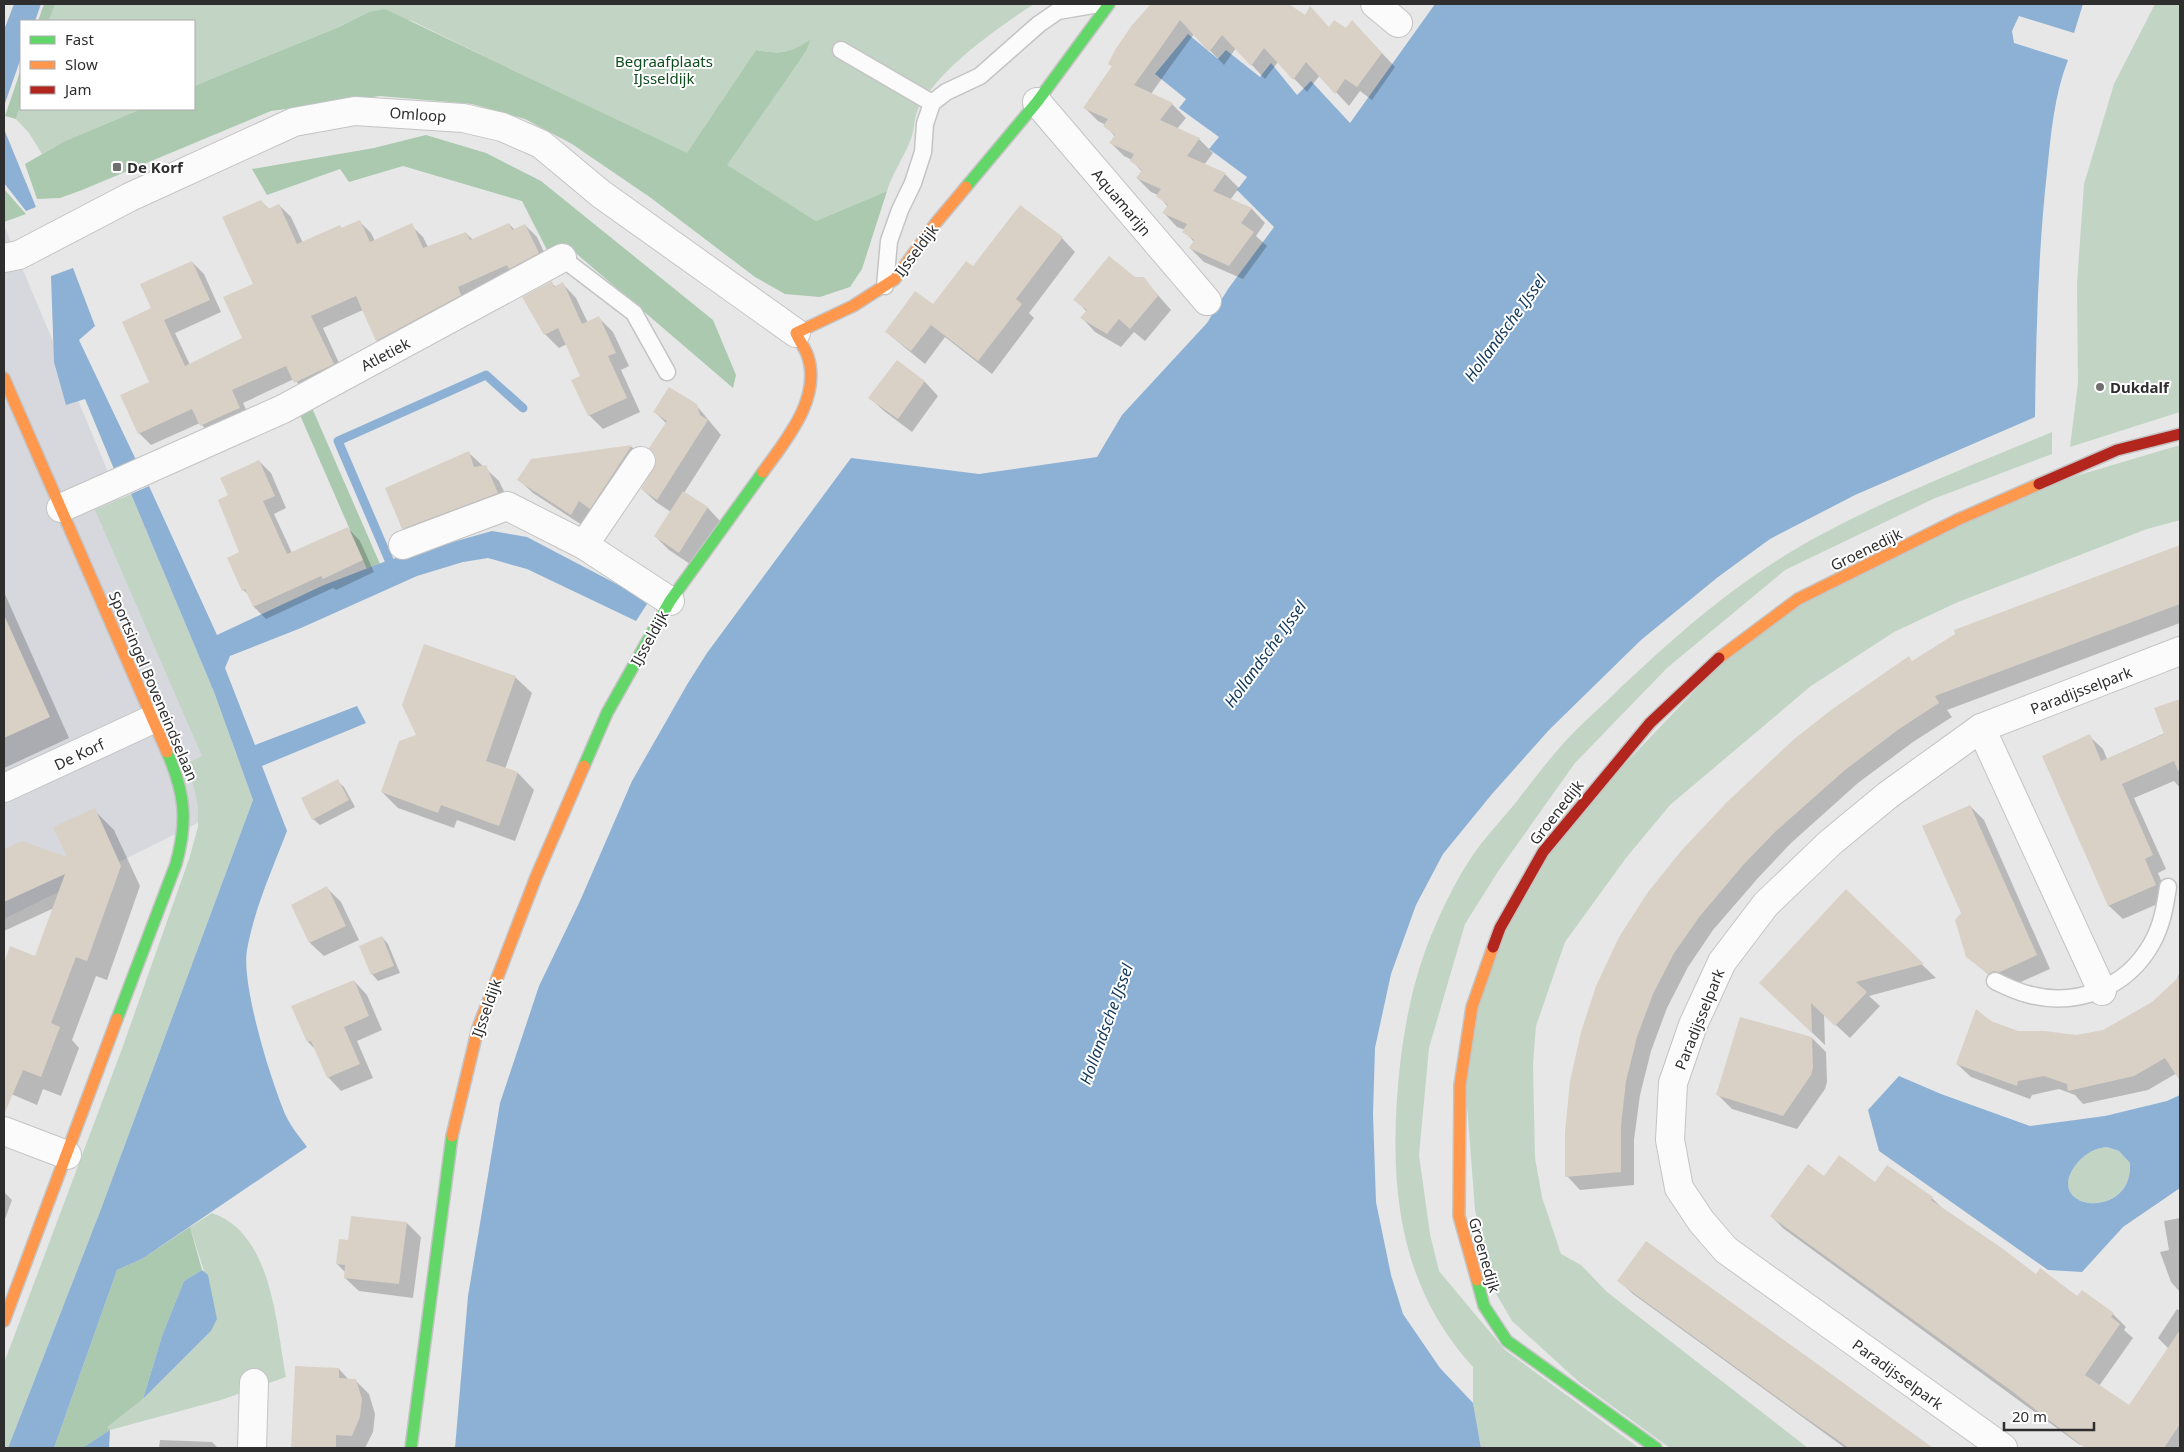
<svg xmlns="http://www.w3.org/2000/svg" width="2184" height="1452" font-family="'Noto Sans',sans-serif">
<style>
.built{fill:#d6d8de}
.green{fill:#c2d5c4}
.forest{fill:#aac9ae}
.water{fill:#8db1d4;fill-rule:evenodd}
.shadow{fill:#0003}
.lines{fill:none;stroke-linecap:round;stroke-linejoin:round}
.stream{stroke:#8db1d4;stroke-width:9}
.building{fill:#dad1c6}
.lane-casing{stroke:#c4c4c5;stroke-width:19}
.street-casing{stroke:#c4c4c5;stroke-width:30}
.fast-casing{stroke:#c4c4c5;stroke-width:14}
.slow-casing{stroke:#c4c4c5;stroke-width:14}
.jam-casing{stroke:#c4c4c5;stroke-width:14}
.lane{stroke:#fbfbfc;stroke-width:16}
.street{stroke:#fbfbfc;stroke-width:28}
.fast{stroke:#63d668;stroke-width:11}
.slow{stroke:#ff974d;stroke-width:11}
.jam{stroke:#b3261e;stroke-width:11}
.poi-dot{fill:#6f6f70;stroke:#fff;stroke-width:2}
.labels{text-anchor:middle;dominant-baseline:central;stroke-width:4;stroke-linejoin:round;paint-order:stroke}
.park-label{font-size:15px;fill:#0e4d1e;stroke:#fff}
.street-label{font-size:15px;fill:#2e2e2f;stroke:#fff}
.poi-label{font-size:15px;font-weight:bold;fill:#2e2e2f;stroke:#fff;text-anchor:start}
.water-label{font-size:16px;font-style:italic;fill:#103758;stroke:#fff}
</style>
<rect width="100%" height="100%" fill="#e7e7e8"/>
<!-- built -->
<polygon class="built" points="4,225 246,799 4,919"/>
<!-- green -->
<g class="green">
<path d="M 55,4 L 1034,4 C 996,29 944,65 920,105 C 914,115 915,128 911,139 C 904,157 893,172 887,191 L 816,221 L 726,165 L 807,50 L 809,41 C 787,53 781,55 756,50 L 687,154 L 412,21 L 369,12 L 339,27 L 194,86 L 194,21 L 49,21 Z"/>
<polygon points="2155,4 2180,4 2180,412 2070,447 2078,383 2077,284 2084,184 2114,84"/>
<polygon points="21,103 21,109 141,109 63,142 42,154 29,133 16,119"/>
<path d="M 2052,432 L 2052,454 L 1933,499 L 1785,570 L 1667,668 L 1575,763 L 1499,870 L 1465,924 L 1429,1048 L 1419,1155 L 1430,1234 L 1439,1271 L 1505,1350 L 1639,1448 L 1481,1448 L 1473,1403 L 1473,1367 C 1408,1296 1392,1211 1396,1117 C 1399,1052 1409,984 1436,924 C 1445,903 1456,881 1469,861 C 1482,840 1501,821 1517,801 C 1531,783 1545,764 1561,746 C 1576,729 1594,713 1611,697 C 1675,635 1744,575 1824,533 C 1897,494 1975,464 2052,432 Z"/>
<polygon points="2180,445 2180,520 2147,529 1958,602 1894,632 1811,686 1670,805 1626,858 1565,942 1536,1026 1533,1064 1535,1158 1542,1197 1561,1254 1581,1265 1607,1292 1808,1448 1670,1448 1579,1382 1512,1321 1491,1285 1475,1210 1465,1079 1485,970 1538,855 1764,618 2015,494"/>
<polygon points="131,494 214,692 253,800 101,1209 8,1448 4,1448 4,1363 123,1046 189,859 198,827 198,806 188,763 202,756 95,510"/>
<path d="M 2107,1147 L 2119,1151 L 2130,1163 C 2132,1222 2043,1210 2075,1166 C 2083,1155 2094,1148 2107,1147 Z"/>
<path d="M 212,1213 C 272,1233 276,1323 286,1377 L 221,1400 L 110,1430 L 106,1427 L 143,1399 L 211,1331 L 204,1271 L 190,1227 Z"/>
</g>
<!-- forest -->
<g class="forest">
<polygon points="44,4 55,4 49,21 38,21"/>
<path d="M 385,9 L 687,153 L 756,50 C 782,55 788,53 810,40 L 807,50 L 727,165 L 816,221 L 887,191 L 862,269 L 850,287 L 820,297 L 785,294 L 755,277 L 651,198 L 572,144 L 525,119 L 472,104 L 380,96 L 271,111 L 82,190 L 60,198 L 37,199 L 25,164 L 63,142 L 141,109 L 194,109 L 194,86 L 339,27 L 369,12 Z"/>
<polygon points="21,69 21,103 16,119 5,116"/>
<polygon points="426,135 486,153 541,181 713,320 736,375 733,388 571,249 547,250 522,201 403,166 349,182 340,169 267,195 252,169 374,148"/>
<polygon points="4,189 26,214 4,222"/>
<polygon points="312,408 380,564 367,569 300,415"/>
<polygon points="190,1227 202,1270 184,1281 162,1336 143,1399 107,1427 110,1430 83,1448 54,1448 117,1270 142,1259"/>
</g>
<!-- water -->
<g class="water">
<polygon points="14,4 41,4 35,21 21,21 21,58 4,106 4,30"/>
<path d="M 1435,4 L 2083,4 L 2074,33 L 2019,16 L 2012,31 L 2014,43 L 2068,60 C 2054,96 2051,134 2047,172 C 2038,254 2036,335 2035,417 L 1855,495 L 1770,539 L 1718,577 L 1641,640 L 1549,730 L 1492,794 L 1443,854 L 1416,905 L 1391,974 L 1375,1048 L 1373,1114 L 1376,1202 L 1391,1275 L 1403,1314 L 1440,1368 L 1473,1403 L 1481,1448 L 455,1448 L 468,1296 L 500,1103 L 539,986 L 580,901 L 632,781 L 688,683 L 707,653 L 851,458 L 979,474 L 1097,457 L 1122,415 L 1207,323 L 1228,289 L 1274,227 L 1237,190 L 1247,177 L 1209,149 L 1219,137 L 1179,108 L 1186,99 L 1155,74 L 1188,34 L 1218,59 L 1226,50 L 1260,77 L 1271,63 L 1297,95 L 1311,81 L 1350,123 Z"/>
<polygon points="4,129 36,207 26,211 4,183"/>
<polygon points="73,268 95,326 79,340 136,460 114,469 85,399 66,405 54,362 51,276"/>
<path d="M 149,486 L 217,635 L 324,585 L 389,560 L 492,531 L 527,537 L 649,601 L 636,621 L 527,569 L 488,558 L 463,562 L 417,576 L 301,628 L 230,656 L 225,668 L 255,745 L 357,706 L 366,723 L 262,766 L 287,831 C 272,870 254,910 247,950 C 241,985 271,1081 286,1116 C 291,1127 300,1137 307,1147 L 142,1259 L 117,1270 L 54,1448 L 8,1448 L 101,1209 L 253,800 L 214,692 L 131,494 Z"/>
<path d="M 1899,1076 L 1941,1094 L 2030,1126 L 2105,1116 L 2167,1101 L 2180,1095 L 2180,1188 L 2123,1227 L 2082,1272 L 2048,1270 L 1879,1151 L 1868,1110 ZM 2107,1147 L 2119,1151 L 2130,1163 C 2133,1222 2043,1210 2075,1166 C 2083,1155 2094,1148 2107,1147 Z"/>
<polygon points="202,1270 208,1275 217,1319 211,1331 143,1399 162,1336 184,1281"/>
<polygon points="110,1430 109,1448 83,1448 84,1447"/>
</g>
<!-- shadow -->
<g class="shadow">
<polygon points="1154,4 1278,4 1288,14 1305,16 1329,28 1366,36 1395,67 1372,100 1360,91 1349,106 1320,75 1307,92 1278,62 1265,79 1236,48 1224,65 1194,34 1170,67 1151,94 1172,104 1186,118 1177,129 1199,139 1213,153 1204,165 1225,174 1239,188 1230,200 1252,209 1265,223 1256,236 1267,246 1243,279 1204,262 1190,248 1194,242 1184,231 1185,230 1177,227 1164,213 1168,207 1158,195 1151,192 1137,178 1142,172 1132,160 1124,156 1111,143 1115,137 1106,125 1098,121 1085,108 1113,67 1109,64 1133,26"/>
<polygon points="261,201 270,210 279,205 291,217 303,243 340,226 342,229 359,221 371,233 375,241 411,225 423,237 428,247 466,233 473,240 509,224 515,230 525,225 537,237 550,265 389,352 377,340 363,310 323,328 345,376 307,394 294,379 243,403 251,420 213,437 200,423 151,445 139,433 151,382 152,309 192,262 204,274 221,312 175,333 190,365 244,339 254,284"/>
<polygon points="1062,238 1075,252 1029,313 1034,318 992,374 945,337 925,364 886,332 934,306 973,268"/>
<polygon points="1135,278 1143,278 1171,310 1145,341 1134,332 1121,347 1095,332 1082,318 1087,312 1075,299"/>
<polygon points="551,283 556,287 563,284 576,298 588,323 599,318 613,332 629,366 621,370 640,412 603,429 589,415 581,377 567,344 559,348 545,334 524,298"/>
<polygon points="897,361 925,382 938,396 912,432 884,411 870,398"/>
<polygon points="696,405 721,435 684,493 708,508 721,522 693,566 669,550 655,536 671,512 656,502 642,489 658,463 666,423 655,412"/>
<polygon points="632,447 645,460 585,527 533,493 519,480 532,460"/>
<polygon points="469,453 499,481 511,506 417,542 403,528"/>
<polygon points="259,461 271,473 286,508 274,514 292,553 348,528 360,541 374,572 336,590 333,588 266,619 254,607 250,596 243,590 240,552 229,496"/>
<polygon points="2180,546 2180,623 1947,710 1952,717 1913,742 1858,783 1790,844 1758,878 1713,930 1688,967 1667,1008 1651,1051 1640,1095 1634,1140 1634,1185 1580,1190 1567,1176 1574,1064 1913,662 1957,634 1955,631"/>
<polygon points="4,592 69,738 4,768"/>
<polygon points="515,677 532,693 505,769 518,773 534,790 515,841 457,820 454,828 398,808 382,792"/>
<polygon points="2180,700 2180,788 2174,781 2134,798 2166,869 2158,873 2169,899 2123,919 2109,906 2043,757 2089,736 2103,749 2107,759 2165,733 2156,709"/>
<polygon points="337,781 344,787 355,807 320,825 313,819"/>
<polygon points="1970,806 1984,820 2050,969 2014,985 2003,987 1968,957 1962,913"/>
<polygon points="94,810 114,830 140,886 107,980 96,976 72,1040 79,1048 61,1096 43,1089 37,1105 4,1091 4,1055 8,1057 12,1017 4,1009 4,967 11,948 36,957 54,908 4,931 4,851 22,842 69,859"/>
<polygon points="327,888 341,902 359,940 324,956 310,943 293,906"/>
<polygon points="1846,891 1936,978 1869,996 1880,1006 1850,1038 1824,1014 1825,1045 1775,997"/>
<polygon points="382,937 388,944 400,973 378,981 372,974"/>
<polygon points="2180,972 2180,1076 2177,1073 2148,1090 2083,1104 2075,1095 2059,1089 2032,1095 2030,1099 1971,1077 1957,1064 1991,1022 2018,1032 2076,1037 2104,1031 2153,1003 2176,981"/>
<polygon points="354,981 367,995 382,1030 357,1041 373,1078 341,1091 328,1077 316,1050 308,1042"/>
<polygon points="1812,1038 1826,1052 1827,1082 1825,1089 1797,1129 1732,1109 1718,1095"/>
<polygon points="1824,1178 1875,1183 1932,1198 1945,1211 2036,1276 2113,1314 2126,1327 2124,1330 2133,1338 2099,1386 2130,1406 2169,1349 2158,1338 2177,1309 2180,1311 2180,1448 2089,1448 2082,1443 2080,1445 1784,1229 1771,1216"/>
<polygon points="4,1192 12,1200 4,1222"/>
<polygon points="352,1217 407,1223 421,1237 413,1298 359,1291 345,1278 345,1272 337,1264 349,1242"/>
<polygon points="2180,1218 2180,1292 2171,1282 2160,1252 2169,1250 2164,1221"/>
<polygon points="1647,1242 1931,1448 1845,1448 1633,1294 1619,1281"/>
<polygon points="296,1367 339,1369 349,1380 355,1380 369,1394 375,1414 373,1432 365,1448 292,1448"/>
<polygon points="160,1440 212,1442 218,1448 159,1448"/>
</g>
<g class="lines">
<!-- stream -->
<polyline class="stream" points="389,560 338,441 486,375 523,408"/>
</g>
<!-- building -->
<g class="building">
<polygon points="1151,4 1289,4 1305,15 1310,6 1329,27 1334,20 1346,28 1352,20 1382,53 1357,87 1345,79 1335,94 1306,62 1293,80 1264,48 1251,66 1222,35 1209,52 1180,20 1157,53 1134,85 1173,103 1160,120 1200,138 1187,156 1226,173 1213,191 1252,208 1241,223 1254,232 1229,266 1189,248 1194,240 1182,232 1187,224 1162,213 1168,205 1156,196 1161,189 1136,178 1142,170 1130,161 1134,154 1109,143 1115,135 1103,126 1108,119 1083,108 1112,66 1108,64 1115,50 1132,25"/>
<polygon points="261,200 268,209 279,204 297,244 340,225 341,228 360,220 370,242 412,223 423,248 466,232 470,240 509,223 512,230 525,224 539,253 509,269 507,265 458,287 461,295 376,341 356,296 311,316 334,364 294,383 286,366 232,390 240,408 226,414 200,426 192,409 138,434 120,395 149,382 122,322 151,308 140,284 192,261 210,300 164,320 185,366 242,338 223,297 253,284 222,217"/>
<polygon points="1020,205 1063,237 1016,299 1022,304 978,361 931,325 911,351 885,332 915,291 933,304 966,261 973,266"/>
<polygon points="1109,256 1135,277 1144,277 1158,296 1130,329 1119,319 1107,334 1080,318 1087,310 1073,300"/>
<polygon points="552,281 554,287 563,282 582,324 599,316 616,353 608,356 627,398 588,416 571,380 580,376 558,328 544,335 522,297"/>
<polygon points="897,360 925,381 898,419 868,398"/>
<polygon points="669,387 697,404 700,415 708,420 657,500 641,489 656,463 655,454 649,448 667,421 653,412"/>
<polygon points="632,445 590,509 579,501 571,515 517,480 531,459"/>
<polygon points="469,451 474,467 486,465 498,493 402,529 385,488"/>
<polygon points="259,460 275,496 263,501 287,554 348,527 363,560 323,579 321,576 253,607 245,589 242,591 227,558 239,552 218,500 228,495 220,478"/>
<polygon points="683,491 708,507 679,553 654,536"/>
<polygon points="2180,545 2180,604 1935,696 1939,703 1899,729 1845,770 1776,831 1744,864 1700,916 1674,953 1653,994 1637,1037 1626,1081 1621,1126 1621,1172 1565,1177 1565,1132 1570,1081 1581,1032 1596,986 1619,937 1648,892 1681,851 1727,802 1793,740 1831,710 1909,656 1912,661 1955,634 1954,630"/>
<polygon points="4,615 50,717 4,738"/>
<polygon points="424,644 516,676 486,761 518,772 499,826 441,805 438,813 381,792 399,741 416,735 402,705"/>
<polygon points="2180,699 2180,770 2178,771 2174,761 2122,784 2153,855 2145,859 2156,885 2108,906 2042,756 2090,734 2101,761 2164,734 2154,708"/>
<polygon points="338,779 349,800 312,820 301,798"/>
<polygon points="1970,805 2037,955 2000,972 1994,971 1988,974 1966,957 1955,920 1961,913 1922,826"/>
<polygon points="95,808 121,866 87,961 76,957 51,1023 60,1027 41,1077 23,1070 4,1115 4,963 10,946 35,956 65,874 4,902 4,849 22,841 67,857 53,827"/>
<polygon points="327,886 346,926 309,943 291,905"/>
<polygon points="1846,889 1924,964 1856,982 1867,992 1835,1026 1811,1003 1812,1033 1759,983"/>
<polygon points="382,936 394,966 371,975 359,946"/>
<polygon points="2180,976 2180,1081 2165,1058 2134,1076 2068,1091 2067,1084 2044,1076 2018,1081 2017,1086 1956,1064 1976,1009 1991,1021 2018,1031 2045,1031 2076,1035 2103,1030 2152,1002"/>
<polygon points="354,980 369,1016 344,1027 360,1064 327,1078 311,1041 307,1042 291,1006"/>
<polygon points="1740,1017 1812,1037 1813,1068 1811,1075 1783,1116 1716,1095"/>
<polygon points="1839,1155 1875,1182 1887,1165 1933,1197 1931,1200 1999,1246 2036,1274 2040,1268 2077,1296 2082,1290 2114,1313 2111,1317 2120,1324 2085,1375 2129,1405 2180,1330 2180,1424 2164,1448 2085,1448 2013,1392 1770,1216 1808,1164 1824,1176"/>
<polygon points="351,1216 407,1222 399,1284 344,1278 345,1265 336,1264 339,1239 348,1240"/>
<polygon points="1646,1241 1816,1363 1933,1448 1849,1448 1799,1413 1617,1281"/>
<polygon points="295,1366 339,1368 339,1378 356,1379 362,1399 360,1417 352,1436 336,1435 336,1448 291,1448"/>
</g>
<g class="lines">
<!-- lane casing -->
<g class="lane-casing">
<g id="lane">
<polyline points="841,50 932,103"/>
<polyline points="562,258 634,313 667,372"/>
<polyline points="885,286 889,241 900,210 913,183 923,152 925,124 932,103 946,92 980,76 1039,24 1058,11 1099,4"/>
<path d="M 1995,981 C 2005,986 2016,991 2027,994 C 2076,1008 2127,988 2152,943 C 2162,925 2165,907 2168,887"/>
</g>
</g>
<!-- street casing -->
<g class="street-casing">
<g id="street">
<polyline points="1375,4 1398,23"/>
<polyline points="1037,102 1207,301"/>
<polyline points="4,258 19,255 130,197 294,122 355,111 463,118 502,127 541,144 601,194 796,333"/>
<polyline points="61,508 283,409 562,258"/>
<polyline points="403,545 507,506 584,545 670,601"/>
<polyline points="584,545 641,461"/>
<polyline points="1981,728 2102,991"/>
<polyline points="4,788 153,719"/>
<polyline points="4,1131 67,1155"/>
<polyline points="252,1448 254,1383"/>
<polyline points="2003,1448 1726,1250 1701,1221 1679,1188 1670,1140 1673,1083 1693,1025 1722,962 1766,904 1831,842 1888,795 1981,728 2180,651"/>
</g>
</g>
<!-- fast casing -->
<g class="fast-casing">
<g id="fast">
<polyline points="966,187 1037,102 1109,4"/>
<polyline points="584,766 607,713 670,601 763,472"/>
<path d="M 117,1019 L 176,864 C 188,821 185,793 167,752"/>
<polyline points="1477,1280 1484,1306 1507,1341 1656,1448"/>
<polyline points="411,1448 452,1136"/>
</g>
</g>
<!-- slow casing -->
<g class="slow-casing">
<g id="slow">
<polyline points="4,378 167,752"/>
<path d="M 763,472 C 786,440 823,397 807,354 C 804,347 799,340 796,333 L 853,306 L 895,279 L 935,224 L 966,187"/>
<polyline points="1719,658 1798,599 1957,520 2039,484"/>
<polyline points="452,1136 478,1028 536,877 584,766"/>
<polyline points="1477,1280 1459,1216 1460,1085 1472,1007 1493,947"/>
<polyline points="4,1321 117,1019"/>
</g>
</g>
<!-- jam casing -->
<g class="jam-casing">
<g id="jam">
<polyline points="2039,484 2117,450 2180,434"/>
<polyline points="1493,947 1500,928 1543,852 1650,723 1719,658"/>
</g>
</g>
<!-- lane -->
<use href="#lane" class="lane"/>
<!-- street -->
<use href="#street" class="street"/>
<!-- fast -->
<use href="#fast" class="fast"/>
<!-- slow -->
<use href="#slow" class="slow"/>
<!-- jam -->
<use href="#jam" class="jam"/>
</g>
<!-- markers -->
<g class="poi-dot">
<rect x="112" y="162" width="10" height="10" rx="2.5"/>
<circle cx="2100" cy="387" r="5"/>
</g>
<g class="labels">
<!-- park labels -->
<g class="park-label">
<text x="664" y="61">Begraafplaats<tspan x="664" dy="17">IJsseldijk</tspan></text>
</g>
<!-- street labels -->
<g class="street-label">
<text transform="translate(418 114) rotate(4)">Omloop</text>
<text transform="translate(1122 202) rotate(50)">Aquamarijn</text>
<text transform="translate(916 250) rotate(-53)">IJsseldijk</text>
<text transform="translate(385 354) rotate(-28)">Atletiek</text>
<text transform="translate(1866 549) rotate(-26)">Groenedijk</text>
<text transform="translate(649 638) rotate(-61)">IJsseldijk</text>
<text transform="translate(154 686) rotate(67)">Sportsingel Boveneindselaan</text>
<text transform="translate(2081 690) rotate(-21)">Paradijsselpark</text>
<text transform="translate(79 754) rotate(-25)">De Korf</text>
<text transform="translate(1556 812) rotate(-52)">Groenedijk</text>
<text transform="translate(486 1008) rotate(-71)">IJsseldijk</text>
<text transform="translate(1699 1019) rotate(-68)">Paradijsselpark</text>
<text transform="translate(1485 1255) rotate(74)">Groenedijk</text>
<text transform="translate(1898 1374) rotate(36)">Paradijsselpark</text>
</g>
<!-- poi labels -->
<g class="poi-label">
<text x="127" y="167">De Korf</text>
<text x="2110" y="387">Dukdalf</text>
</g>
<!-- water labels -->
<g class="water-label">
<text transform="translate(1505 328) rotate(-54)">Hollandsche IJssel</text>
<text transform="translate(1265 654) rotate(-54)">Hollandsche IJssel</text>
<text transform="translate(1106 1024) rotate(-70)">Hollandsche IJssel</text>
</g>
</g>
<!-- border -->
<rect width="2184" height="1452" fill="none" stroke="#2e2e2f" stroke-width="10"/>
<!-- legend -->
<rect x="20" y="20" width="175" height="90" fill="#ffffff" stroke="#ababac"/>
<rect x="30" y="36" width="25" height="8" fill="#63d668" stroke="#ababac"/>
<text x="65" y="45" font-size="15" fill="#2e2e2f">Fast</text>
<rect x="30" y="61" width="25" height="8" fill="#ff974d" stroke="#ababac"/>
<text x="65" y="70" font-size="15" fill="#2e2e2f">Slow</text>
<rect x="30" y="86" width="25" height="8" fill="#b3261e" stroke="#ababac"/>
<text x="65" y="95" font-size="15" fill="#2e2e2f">Jam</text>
<!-- scale -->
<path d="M2004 1422v8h90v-8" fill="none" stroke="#2e2e2f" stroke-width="2.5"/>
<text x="2012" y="1422" font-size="15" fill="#2e2e2f" stroke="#ffffff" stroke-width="4" paint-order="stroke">20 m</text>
</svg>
